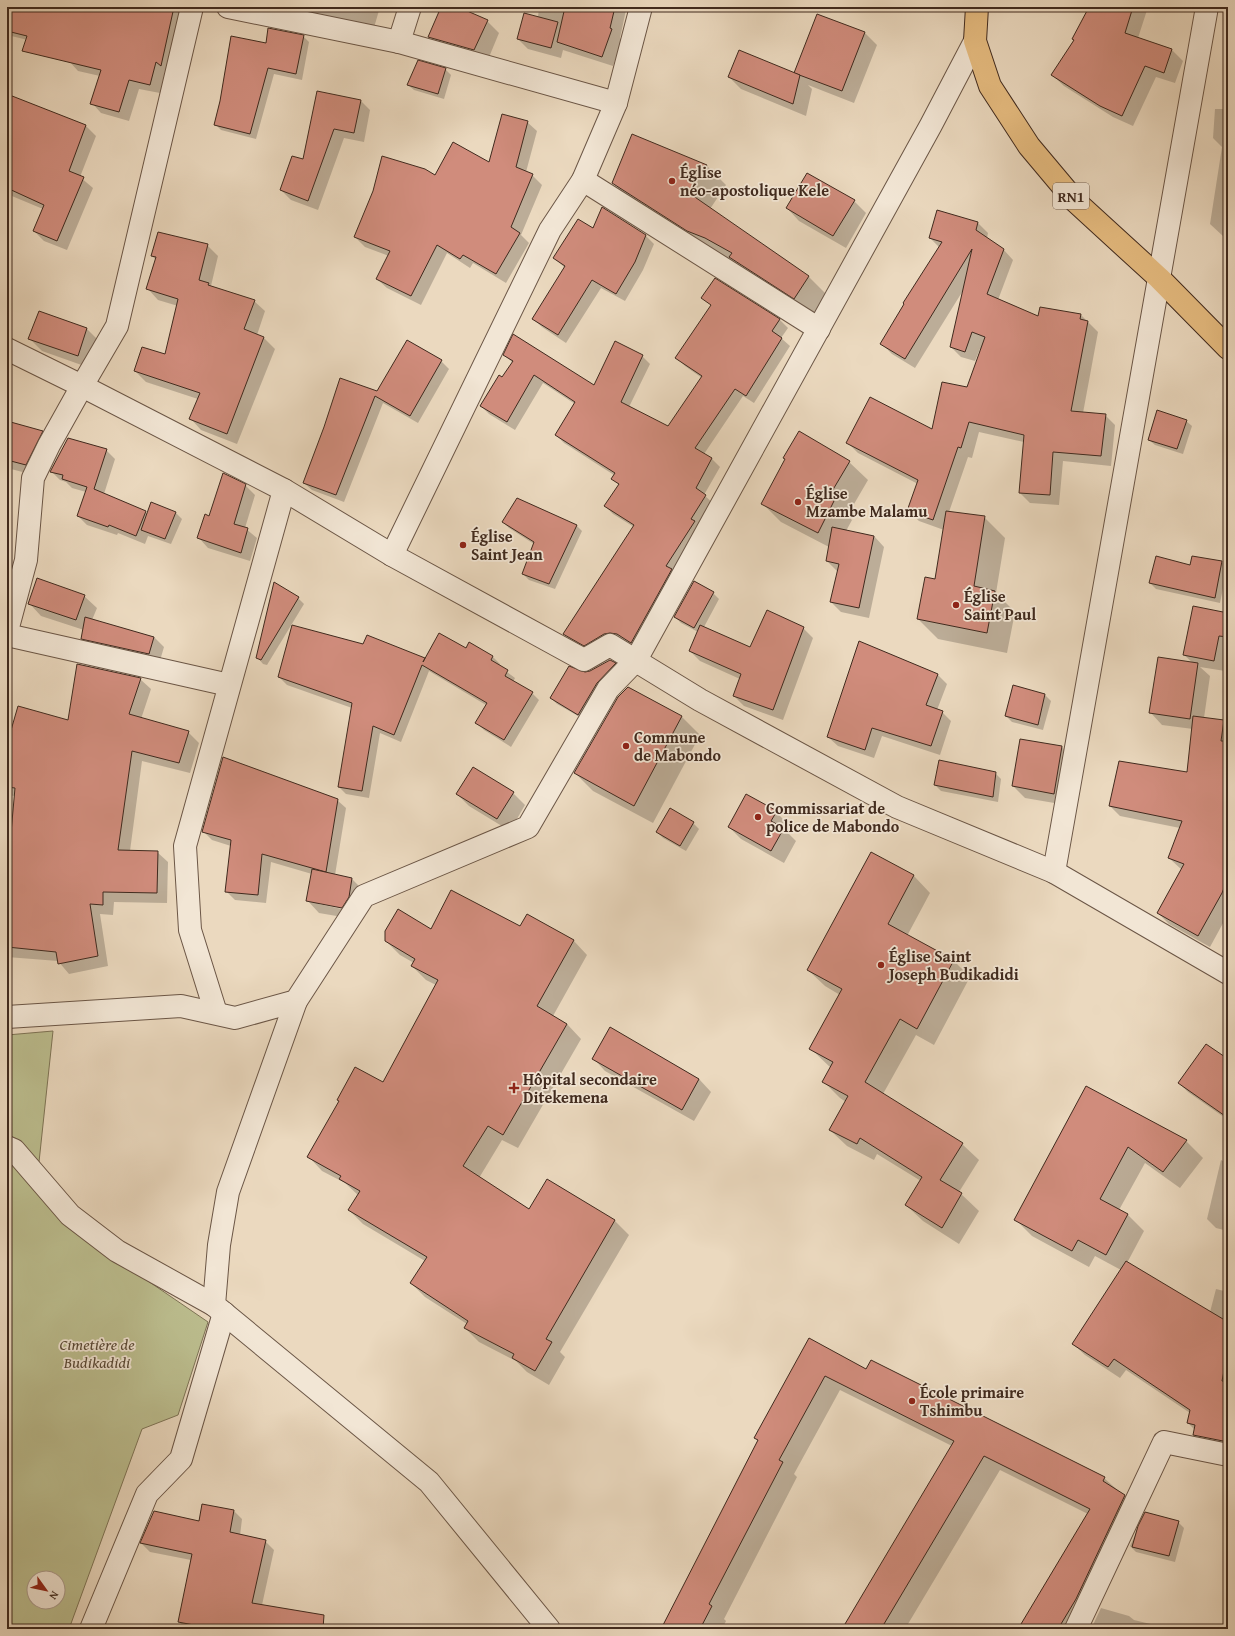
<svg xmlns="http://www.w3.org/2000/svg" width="1235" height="1636" font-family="'Gentium Book Plus',serif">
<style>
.green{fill:#bcbe8f;stroke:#7e7456;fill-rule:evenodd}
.shadow{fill:#0003;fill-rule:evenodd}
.building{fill:#d08c7c;stroke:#402a1e}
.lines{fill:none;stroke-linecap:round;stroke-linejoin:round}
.minor-casing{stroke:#6b5646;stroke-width:24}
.trunk-casing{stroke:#402a1e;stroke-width:24}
.minor{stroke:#f2e6d5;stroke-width:22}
.trunk{stroke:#e6bc80;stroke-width:22}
.poi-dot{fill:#8f2418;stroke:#f2e6d5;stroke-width:1.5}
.labels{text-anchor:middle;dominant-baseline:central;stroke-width:3.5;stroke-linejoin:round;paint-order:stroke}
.shield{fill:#f2e6d5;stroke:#756255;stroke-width:1}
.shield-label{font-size:15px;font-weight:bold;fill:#402a1e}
.poi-label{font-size:16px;font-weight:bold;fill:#402a1e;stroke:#f2e6d5;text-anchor:start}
.park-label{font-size:16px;font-style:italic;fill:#594835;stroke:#f2e6d5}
</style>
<rect width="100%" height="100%" fill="#ebd9bf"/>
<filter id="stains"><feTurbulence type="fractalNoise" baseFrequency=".005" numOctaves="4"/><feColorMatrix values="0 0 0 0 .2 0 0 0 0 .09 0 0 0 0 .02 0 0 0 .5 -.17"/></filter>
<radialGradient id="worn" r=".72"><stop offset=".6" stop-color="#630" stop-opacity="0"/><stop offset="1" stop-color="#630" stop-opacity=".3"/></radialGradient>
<!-- green -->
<path class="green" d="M 53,1031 L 36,1190 L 72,1229 L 208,1322 L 178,1415 L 142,1429 L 69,1629 L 7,1629 L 7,1035 ZM 34,1578 L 58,1578 L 58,1602 L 34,1602 Z"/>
<!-- shadow -->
<g class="shadow">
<polygon points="7,7 33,7 32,41 7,35"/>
<polygon points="109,7 185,7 170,74 165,71 160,93 139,89 129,121 101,113 92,103 100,76 78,71 69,61"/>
<polygon points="277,7 380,7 373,31"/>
<polygon points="442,7 455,7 487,21 499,33 487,62 441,49 429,37"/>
<polygon points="539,7 623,7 626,10 620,38 622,40 613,66 563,50 561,58 528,49 518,39 538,17"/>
<polygon points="1090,7 1148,7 1138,38 1172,50 1183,61 1175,83 1156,77 1133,126 1113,117 1064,86 1052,75 1085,23"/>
<polygon points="818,15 865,33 877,45 854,103 808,85 812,89 806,116 741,89 729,77 799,76"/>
<polygon points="303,36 309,42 302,80 274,74 256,139 221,130 215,124 266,44"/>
<polygon points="445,69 451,75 444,99 414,90 408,85"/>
<polygon points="361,101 370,110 364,142 344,138 318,210 291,200 281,190 304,161"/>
<polygon points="1215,109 1228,109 1228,238 1224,237 1210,224 1222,147 1213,138"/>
<polygon points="56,114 86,126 96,136 80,177 93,188 67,250 44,241 34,231 43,209 7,194 7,159"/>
<polygon points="527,122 537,131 526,172 532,175 542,185 521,235 529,243 506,283 473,263 470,268 447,253 421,305 387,288 377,279 389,256 365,247 355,237 435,176 490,164"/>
<polygon points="633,135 707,166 726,185 710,209 809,277 828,296 814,317 749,276 737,264 632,202 613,183"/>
<polygon points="854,201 866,213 846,248 799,221 787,208"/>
<polygon points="938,212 978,223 988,233 987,238 1003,249 1013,260 998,300 1038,317 1081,315 1098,332 1083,413 1105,415 1115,425 1111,466 1063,461 1059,505 1030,503 1020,493 1024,442 979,432 972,458 968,457 949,512 984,517 1005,538 996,593 1015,612 1007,653 938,639 918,619 936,580 944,530 919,521 908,511 918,484 858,453 848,443 932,430 968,389 982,350 980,349 975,361 961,357 951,347 964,289 915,368 892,354 882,344 940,248 930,238"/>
<polygon points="594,229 645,235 654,244 643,270 625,301 601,288 566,343 542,327 533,319 565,268 554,258"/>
<polygon points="207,245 218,256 211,286 254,301 265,311 257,335 264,338 275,349 237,444 201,430 191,419 198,399 146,382 135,371 166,356 178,306 158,300 148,289 156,260 152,256"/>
<polygon points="1228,250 1228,265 1225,262"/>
<polygon points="715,279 780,320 788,328 781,338 790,346 754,403 743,396 704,454 712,459 720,467 704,495 714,504 639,650 592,653 572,642 564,634 634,527 613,514 605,506 619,485 612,479 614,475 564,443 556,435 575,404 543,383 515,430 489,414 481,406 513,363 504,355 595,386 642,356 650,364 629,407 668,427 702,378 685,366 677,358 712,306 702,297"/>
<polygon points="39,312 87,329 99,341 90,368 42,351 30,339"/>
<polygon points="441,361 449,369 418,423 383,403 344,502 312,490 304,483 378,392"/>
<polygon points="1186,421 1192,426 1183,454 1155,445 1149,440"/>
<polygon points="7,422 42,431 54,444 38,476 7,468"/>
<polygon points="106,450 115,459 104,494 145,512 148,514 152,504 176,513 182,519 171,544 148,536 145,544 118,533 117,535 87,525 78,516 86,492 72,488 66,482 60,480 51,471"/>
<polygon points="786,459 849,462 868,480 847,516 852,520 846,531 874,536 884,547 869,618 841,612 831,602 838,572 827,561 829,547 781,522 762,503"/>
<polygon points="245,485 255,495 245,528 257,538 250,561 208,548 199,538 210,517"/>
<polygon points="503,522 576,525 582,531 555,589 529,580 523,574 534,544 509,528"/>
<polygon points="1222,562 1227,568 1220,603 1156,589 1150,583 1191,566"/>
<polygon points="713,593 719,599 704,627 750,648 803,628 813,638 783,720 744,706 734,696 740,679 700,661 690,651 698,632 681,623 675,617"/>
<polygon points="84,596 97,608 92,620 154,637 164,647 159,664 92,649 82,639 84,630 41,616 29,603"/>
<polygon points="298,598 304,604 267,665 263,664 258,658"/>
<polygon points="1228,614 1228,661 1225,671 1200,667 1210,676 1204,718 1223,721 1228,726 1228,786 1193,729 1162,725 1150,712 1193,663 1184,655"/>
<polygon points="860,643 938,675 947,684 937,710 942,712 951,721 940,755 882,736 874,758 838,746 828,737"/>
<polygon points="470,644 493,657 500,664 499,666 515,678 513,682 532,693 539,700 511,747 484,730 476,722 486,705 429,671 401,742 380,733 369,798 346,794 339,787 352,708 287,685 279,677 364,646 425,660 467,649"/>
<polygon points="615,664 621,670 585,720 557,704 551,698 584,674"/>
<polygon points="140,679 151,689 141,719 188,732 199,743 190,773 142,761 130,851 157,852 168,862 167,903 114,902 113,915 100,914 108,966 69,974 58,961 7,957 7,845 11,845 15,796 7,795 7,748 69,721"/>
<polygon points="1013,687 1045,695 1051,701 1043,730 1012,722 1006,716"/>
<polygon points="628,688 682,717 700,735 653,823 593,791 575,773"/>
<polygon points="1021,740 1062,747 1074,760 1066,805 1025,798 1013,786"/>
<polygon points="995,773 1001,779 998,802 941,791 935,785"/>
<polygon points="513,793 525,805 510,831 469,806 457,794"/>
<path d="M 337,800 L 346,808 L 335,875 L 352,879 L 364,891 L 354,919 L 319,913 L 307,900 L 312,874 L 271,862 L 266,903 L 235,900 L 226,891 L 231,846 L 212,840 L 203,831 ZM 319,902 L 347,908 L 346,910 L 319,904 Z"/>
<polygon points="1110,806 1228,814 1228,914 1210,947 1169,924 1158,913 1182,870 1169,858 1180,828 1120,816"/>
<polygon points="776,812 788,824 785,830 796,841 784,863 741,839 729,827"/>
<polygon points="693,823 699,829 686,851 663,838 657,832"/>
<polygon points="872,854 914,876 930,893 907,936 954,961 970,977 934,1045 916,1035 883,1094 962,1144 979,1160 959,1192 979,1211 959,1244 923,1221 906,1205 921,1181 877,1154 874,1160 847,1146 830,1130 846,1102 840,1098 823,1081 831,1068 811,1049 840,995 825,986 808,970"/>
<polygon points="520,927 573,940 587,955 553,1016 567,1024 581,1039 518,1148 502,1140 479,1178 529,1211 615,1221 629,1235 560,1352 565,1357 549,1385 527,1372 516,1361 479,1342 465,1328 467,1324 425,1297 411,1283 425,1261 363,1224 349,1210 358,1195 345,1183 322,1171 308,1156 383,1084 436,985 426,980 412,966 414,963 400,955 386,941 431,930"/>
<polygon points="593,1058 699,1079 711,1092 694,1121 605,1071"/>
<polygon points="1228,1060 1228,1120 1188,1092 1179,1083"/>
<polygon points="1086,1087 1186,1141 1203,1158 1180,1188 1145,1163 1119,1210 1127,1214 1144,1231 1127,1263 1210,1312 1216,1289 1228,1292 1228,1451 1206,1447 1194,1435 1195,1430 1188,1423 1190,1413 1126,1370 1120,1378 1085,1355 1073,1344 1121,1270 1095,1256 1089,1267 1032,1236 1015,1219"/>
<polygon points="1221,1160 1228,1164 1228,1231 1216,1228 1207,1219"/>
<polygon points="809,1339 867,1370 871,1362 1104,1478 1140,1510 1084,1629 1019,1629 1088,1514 1000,1470 905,1629 843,1629 952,1446 840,1390 794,1474 797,1477 724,1619 726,1621 722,1629 662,1629"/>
<polygon points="233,1510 242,1519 240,1536 265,1541 274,1550 262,1605 297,1629 187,1629 179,1622 191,1560 150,1552 141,1543"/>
<polygon points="1145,1513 1178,1522 1184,1528 1175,1562 1136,1552 1130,1546"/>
<polygon points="1101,1608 1129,1616 1134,1620 1171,1629 1091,1629"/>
</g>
<!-- building -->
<g class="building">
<polygon points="7,7 174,7 161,66 156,62 150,85 129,80 119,112 90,104 101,70 22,51 27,36 7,31"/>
<polygon points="290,7 309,7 309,11"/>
<polygon points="441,7 458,7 488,20 474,50 428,37"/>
<polygon points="565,7 615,7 610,28 612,29 602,57 557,42"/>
<polygon points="1089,7 1133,7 1125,33 1172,49 1164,73 1145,66 1122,116 1100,106 1051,75 1074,40 1072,39"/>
<polygon points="524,13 558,22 551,48 517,39"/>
<polygon points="817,14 865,32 842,91 794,73"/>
<polygon points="268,28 304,35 296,74 268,68 250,134 214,125 220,101 231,36 266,43"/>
<polygon points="739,50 800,75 793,104 728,77"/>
<polygon points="418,60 446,68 438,94 407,85"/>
<polygon points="317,91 361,100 354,133 334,129 308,201 280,190 292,156 303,159"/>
<polygon points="7,94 86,125 69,171 84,177 57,241 33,231 44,205 7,188"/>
<polygon points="502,114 528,121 516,167 533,174 511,227 520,233 496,274 463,255 460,259 437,245 411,296 376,279 390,251 354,237 373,191 382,156 425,169 435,175 453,142 489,162"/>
<polygon points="632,134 707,165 689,193 809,276 794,299 729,257 732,253 705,238 687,231 612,183"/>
<polygon points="807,173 855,200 833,236 786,208"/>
<polygon points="602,207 646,235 635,262 616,294 592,280 558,335 532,319 565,266 553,258 578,219 593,228"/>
<polygon points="937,210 978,222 976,230 1004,249 987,294 1038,316 1040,307 1081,314 1080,319 1088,321 1071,411 1106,414 1101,456 1053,452 1050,495 1019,493 1024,435 969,422 961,448 958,447 933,520 907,511 918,480 846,443 870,397 932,429 942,382 967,387 985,337 972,332 965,352 950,347 972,249 905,359 880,344 904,304 903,303 942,242 929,238"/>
<polygon points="158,232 208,244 199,280 209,283 208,285 255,300 244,329 264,337 227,434 189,419 200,393 134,371 142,347 165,354 178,299 146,289 156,257 151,256"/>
<polygon points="715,278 780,319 772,331 782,338 746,396 735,389 695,448 712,458 696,488 706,495 691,519 695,521 666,566 672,569 631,643 617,634 610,633 604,634 584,646 563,634 634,525 604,506 619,484 611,479 615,473 555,435 575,402 534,375 507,422 480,406 499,375 502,377 513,361 503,355 513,334 594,385 615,341 643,355 621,402 668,426 702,376 675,358 711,305 701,298"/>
<polygon points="39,311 87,328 78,356 28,339"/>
<polygon points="407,340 442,360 410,416 375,396 336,495 303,483 324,427 340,378 377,391"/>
<polygon points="1157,410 1187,420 1177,449 1148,440"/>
<polygon points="7,421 43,431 26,465 7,460"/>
<polygon points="799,431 850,461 828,498 834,501 818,533 761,504 785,459 783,458"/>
<polygon points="68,438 107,449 94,489 146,511 136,536 109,525 108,527 77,516 87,487 62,479 63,475 50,472"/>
<polygon points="223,473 246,484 234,524 248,528 241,553 197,538 205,514 209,516"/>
<polygon points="517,498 577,525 549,584 522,574 534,542 502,522"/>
<polygon points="151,502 176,512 165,539 141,530"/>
<polygon points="946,511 985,516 974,586 995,591 987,633 917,619 925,577 935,579"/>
<polygon points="832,527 874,536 859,608 830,602 839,564 826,561"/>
<polygon points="1156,556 1190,565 1192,556 1222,561 1215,598 1149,583"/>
<polygon points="37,578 85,595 76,620 28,604"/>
<polygon points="694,581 714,592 694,628 674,617"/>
<polygon points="274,582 299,597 261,660 256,658"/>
<polygon points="1193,606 1228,613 1228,637 1219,636 1214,661 1183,655"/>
<polygon points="767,610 804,627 773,710 733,696 741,674 689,651 700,625 750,647"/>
<polygon points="85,617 154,637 149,654 81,639"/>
<polygon points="292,625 363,644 367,635 425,658 423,662 439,633 466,648 469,642 493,656 491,660 508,670 505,676 533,692 504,740 475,723 487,703 422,665 394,735 373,726 362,791 338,787 352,703 278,677"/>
<polygon points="859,641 938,674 926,705 943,711 931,746 872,728 865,750 827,737"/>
<polygon points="1158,657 1198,663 1190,719 1149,713"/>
<polygon points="610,660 616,663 597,683 578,715 550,698 569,666 585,672 590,671"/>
<polygon points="77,664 141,678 129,714 189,731 179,763 132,751 118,850 158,851 157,893 103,892 103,905 90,904 98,956 58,964 56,952 7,947 7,844 10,844 15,788 7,787 7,744 18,706 68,720"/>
<polygon points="1013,685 1045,694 1038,725 1005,716"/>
<polygon points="628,687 682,716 634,806 574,773 618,697"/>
<polygon points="1193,716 1224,720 1221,741 1228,741 1228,878 1222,893 1198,936 1157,913 1184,864 1168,858 1182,821 1109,806 1119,761 1187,772"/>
<polygon points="1020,739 1062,746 1054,794 1012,786"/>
<polygon points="223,757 338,799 326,872 262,854 258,895 225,892 231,840 202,832"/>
<polygon points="939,760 996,772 993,797 934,785"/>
<polygon points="473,767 514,792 497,819 456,794"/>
<polygon points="746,794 777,811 771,821 784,828 771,851 728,827"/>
<polygon points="670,808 694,822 680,846 656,832"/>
<polygon points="871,852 914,875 888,924 954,960 917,1029 900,1019 865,1082 963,1143 940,1180 962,1193 942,1228 905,1205 922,1177 860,1138 857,1144 829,1130 848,1096 822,1082 833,1062 809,1049 842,989 807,970"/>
<polygon points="312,869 352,878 349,897 342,908 306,901"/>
<polygon points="451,890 520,926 527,914 574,940 537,1006 567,1024 503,1135 488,1126 463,1166 529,1209 547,1179 615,1220 546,1339 552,1342 535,1371 512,1358 514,1354 464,1328 468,1321 410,1283 427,1257 348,1210 360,1191 339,1179 341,1176 307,1157 339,1101 337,1100 355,1067 383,1082 438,980 411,966 415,959 385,941 385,931 398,909 431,929"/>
<polygon points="610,1027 699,1079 682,1110 592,1059"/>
<polygon points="1206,1044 1228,1059 1228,1118 1178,1083"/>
<polygon points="1086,1086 1187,1140 1163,1172 1128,1147 1100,1199 1128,1214 1106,1255 1078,1240 1072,1251 1014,1220"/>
<polygon points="1126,1261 1228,1322 1228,1350 1222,1381 1228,1382 1228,1442 1193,1435 1195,1425 1187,1423 1190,1410 1114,1359 1108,1367 1072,1344"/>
<polygon points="809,1338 866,1369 871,1360 1105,1477 1103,1481 1125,1495 1076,1599 1058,1629 1018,1629 1090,1509 984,1456 881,1629 842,1629 954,1441 825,1376 779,1460 783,1462 709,1604 712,1606 700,1629 661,1629 758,1440 754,1438"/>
<polygon points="202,1504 234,1510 230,1532 266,1540 252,1603 324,1615 323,1629 215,1629 178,1622 192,1554 140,1543 154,1511 199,1521"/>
<polygon points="1145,1512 1179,1521 1169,1556 1132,1547 1138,1526"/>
</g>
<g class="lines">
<!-- minor casing -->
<g class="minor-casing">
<g id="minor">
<polyline points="228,7 399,42 616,103"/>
<polyline points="399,42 410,7"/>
<polyline points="583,180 819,329"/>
<polyline points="7,349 82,386 284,490 392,555 584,660 610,645 700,700 897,807 1054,872 1228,973"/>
<polyline points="392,555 550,230 583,180 616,103 641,7"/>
<polyline points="7,631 26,560 33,478 49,445 82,386 117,326 192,7"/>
<polyline points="7,635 229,685"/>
<polyline points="1054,872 1207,7"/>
<polyline points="296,1001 228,1192 219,1245 214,1305 429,1482 549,1629"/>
<polyline points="216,1013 190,930 185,846 284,490"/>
<polyline points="7,1017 181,1006 235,1018 296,1001 364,896 528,827 608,689 636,660 931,125 975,41"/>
<polyline points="7,1147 14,1150 70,1215 117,1251 214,1305"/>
<polyline points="91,1629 147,1494 181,1459 224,1313"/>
<polyline points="1076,1629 1164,1442 1228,1455"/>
</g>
</g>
<!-- trunk casing -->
<g class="trunk-casing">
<polyline id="trunk" points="977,7 975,41 990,86 1029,146 1076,202 1159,278 1228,348"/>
</g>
<!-- minor -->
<use href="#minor" class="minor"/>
<!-- trunk -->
<use href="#trunk" class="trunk"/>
</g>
<!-- markers -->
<g class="poi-dot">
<circle cx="672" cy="181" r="4"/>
<circle cx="798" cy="502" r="4"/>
<circle cx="463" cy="545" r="4"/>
<circle cx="956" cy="605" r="4"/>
<circle cx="626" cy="746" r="4"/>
<circle cx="758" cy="817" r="4"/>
<circle cx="881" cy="965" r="4"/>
<path d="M512 1082h4v4h4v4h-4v4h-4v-4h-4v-4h4z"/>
<circle cx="912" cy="1401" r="4"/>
</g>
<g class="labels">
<!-- shield labels -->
<rect class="shield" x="1053" y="183" width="36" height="26" rx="3"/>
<g class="shield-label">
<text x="1071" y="196">RN1</text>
</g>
<!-- poi labels -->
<g class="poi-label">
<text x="680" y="172">Église<tspan x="680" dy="18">néo-apostolique Kele</tspan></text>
<text x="806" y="493">Église<tspan x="806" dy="18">Mzambe Malamu</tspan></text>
<text x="471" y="536">Église<tspan x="471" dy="18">Saint Jean</tspan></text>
<text x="964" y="596">Église<tspan x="964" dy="18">Saint Paul</tspan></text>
<text x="634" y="737">Commune<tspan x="634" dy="18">de Mabondo</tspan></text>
<text x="766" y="808">Commissariat de<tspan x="766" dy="18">police de Mabondo</tspan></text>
<text x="889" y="956">Église Saint<tspan x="889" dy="18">Joseph Budikadidi</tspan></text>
<text x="523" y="1079">Hôpital secondaire<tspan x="523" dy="18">Ditekemena</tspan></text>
<text x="920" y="1392">École primaire<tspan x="920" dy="18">Tshimbu</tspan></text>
</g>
<!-- park labels -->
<g class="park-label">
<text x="97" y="1344">Cimetière de<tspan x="97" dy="18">Budikadidi</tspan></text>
</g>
</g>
<!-- margin -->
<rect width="1235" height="1636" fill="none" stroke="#ebd9bf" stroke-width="24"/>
<rect x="8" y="8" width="1219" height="1620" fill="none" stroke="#402a1e" stroke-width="2"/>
<rect x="12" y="12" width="1211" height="1612" fill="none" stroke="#402a1e"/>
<!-- north arrow -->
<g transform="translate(46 1590) rotate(123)"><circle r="19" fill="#f2e6d5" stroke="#ab9b8c"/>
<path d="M0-3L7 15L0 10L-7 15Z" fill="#8f2418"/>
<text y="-6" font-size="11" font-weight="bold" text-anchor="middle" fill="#402a1e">N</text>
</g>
<rect width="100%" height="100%" filter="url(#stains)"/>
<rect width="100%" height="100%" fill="url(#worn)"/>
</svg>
